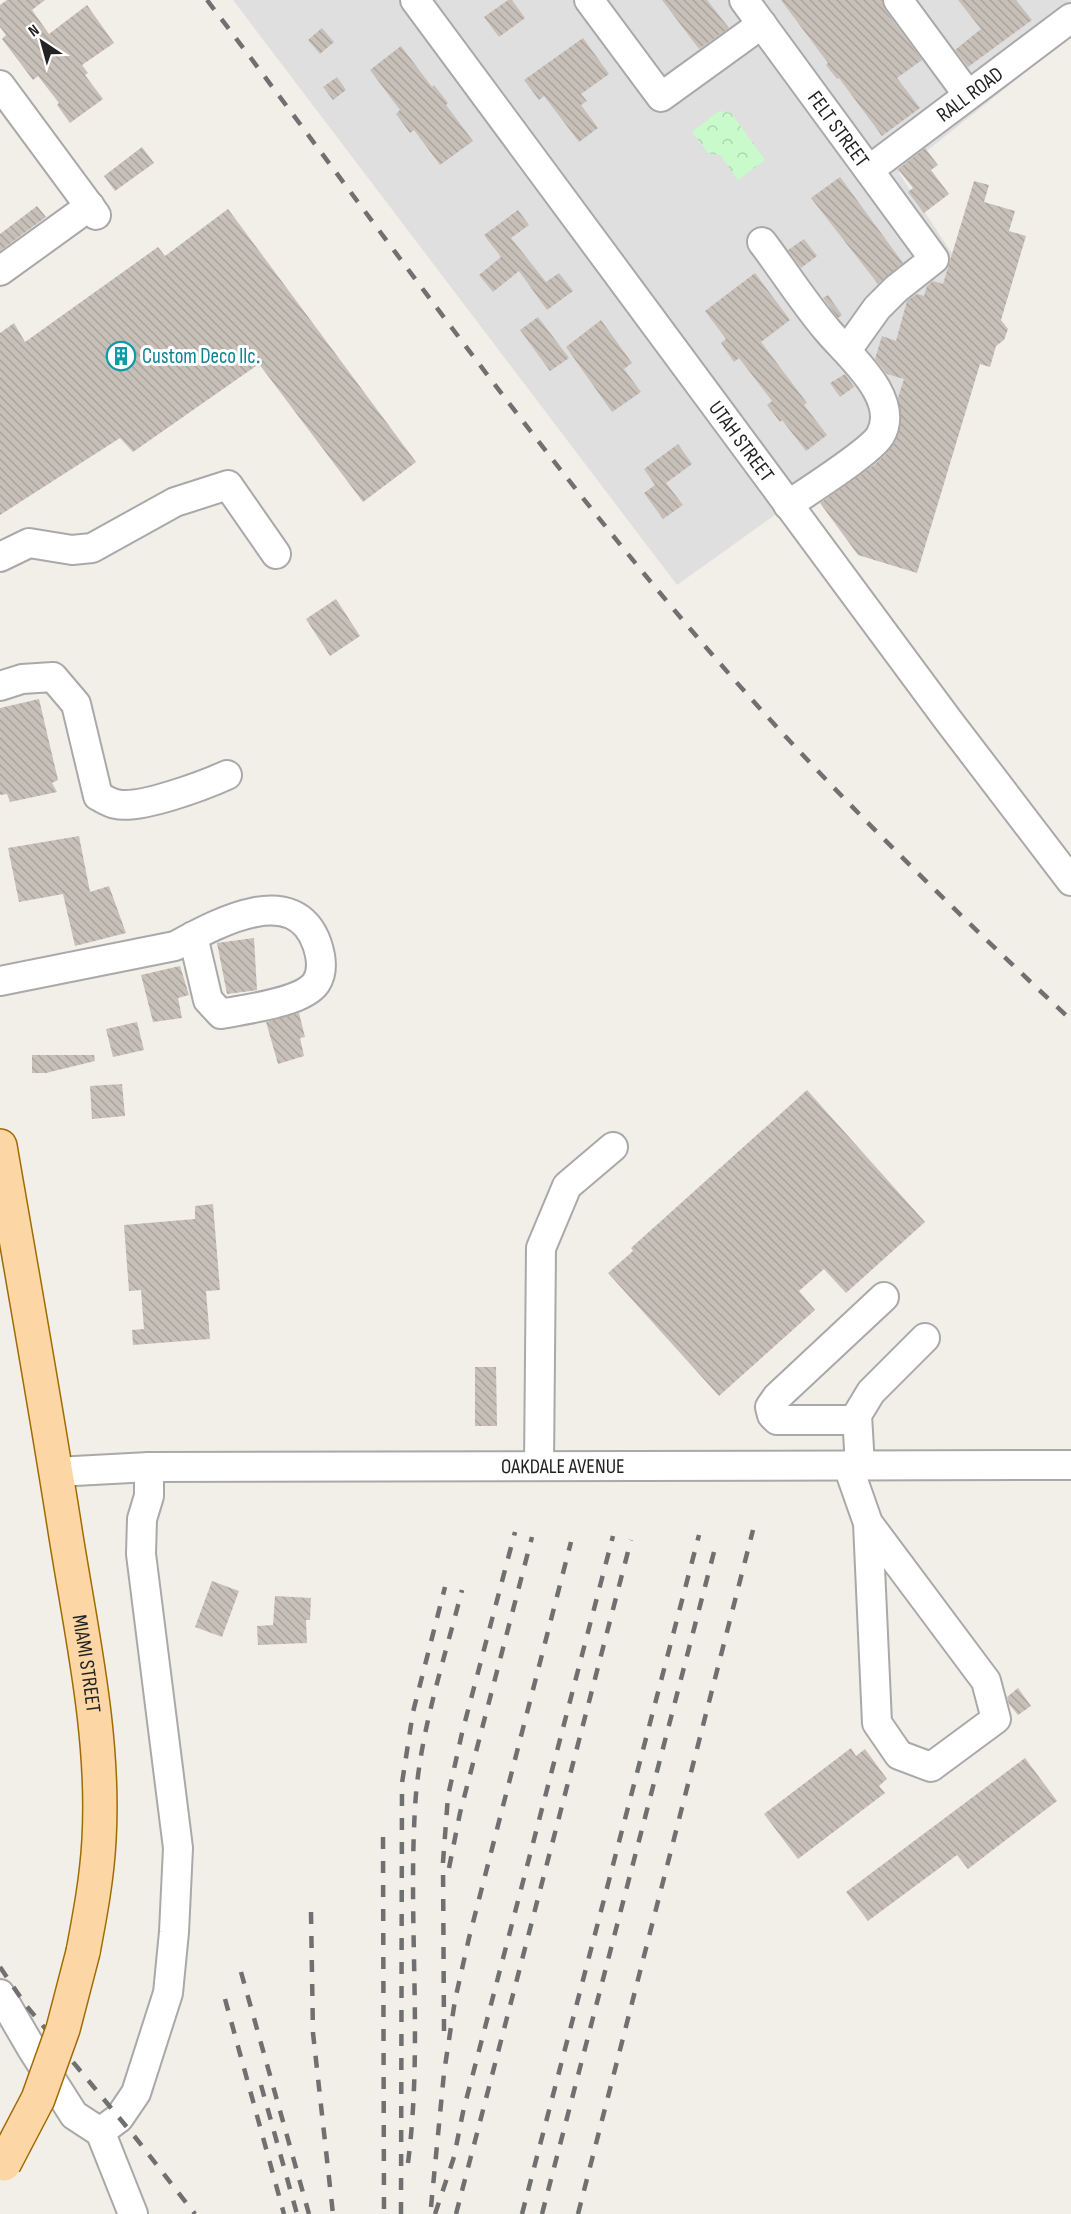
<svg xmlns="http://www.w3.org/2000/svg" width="1071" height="2214" font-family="'Sofia Sans Condensed',sans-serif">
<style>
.residential{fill:#e0dfdf}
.park{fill:url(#park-crowns)}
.building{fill:url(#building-back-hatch)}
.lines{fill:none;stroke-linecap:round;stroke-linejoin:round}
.minor-casing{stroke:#a9a9a9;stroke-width:32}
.major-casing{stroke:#a06b00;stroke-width:36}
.minor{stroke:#fff;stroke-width:28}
.major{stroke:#fcd6a4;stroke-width:33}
.rail{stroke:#707070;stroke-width:4.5;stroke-dasharray:12 12;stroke-linecap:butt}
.major-bridge-casing{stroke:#a06b00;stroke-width:36;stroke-linecap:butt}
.major-bridge{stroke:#fcd6a4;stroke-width:33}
.labels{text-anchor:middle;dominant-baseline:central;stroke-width:6;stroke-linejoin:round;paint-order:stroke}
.street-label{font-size:21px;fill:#222;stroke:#fff}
.culture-label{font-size:21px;fill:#0d838f;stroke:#fff;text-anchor:start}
</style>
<defs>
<pattern id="park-crowns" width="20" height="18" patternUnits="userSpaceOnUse" patternTransform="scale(1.5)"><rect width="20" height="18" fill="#c8facc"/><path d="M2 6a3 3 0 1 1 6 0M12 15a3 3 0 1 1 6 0" fill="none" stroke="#acd6af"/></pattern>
<pattern id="building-back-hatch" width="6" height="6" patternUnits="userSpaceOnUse" patternTransform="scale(1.5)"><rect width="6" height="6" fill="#c7bfb8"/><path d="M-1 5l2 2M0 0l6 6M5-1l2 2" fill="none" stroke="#aba49e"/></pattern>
</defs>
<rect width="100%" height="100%" fill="#f2efe9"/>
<!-- residential -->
<polygon class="residential" points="233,0 1071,0 1071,36 899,173 953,255 898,427 677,585"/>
<!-- park -->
<polygon class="park" points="719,111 731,113 765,160 738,180 720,155 708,153 692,132"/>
<!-- building -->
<g class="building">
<polygon points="7,0 45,0 32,10 49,34 87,5 114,43 82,65 88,73 85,75 103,99 70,123 57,105 59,103 38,76 33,80 2,39 6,35 0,27 0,5"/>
<polygon points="508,0 512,0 525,18 499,37 484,17"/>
<polygon points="662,0 707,0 729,28 699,49"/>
<polygon points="781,0 882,0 885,10 922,60 897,78 920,108 882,136 839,78 837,79 826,65 828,63"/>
<polygon points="958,0 1016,0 1032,20 968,67 955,50 981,29"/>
<polygon points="322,28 334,42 320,54 308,40"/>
<polygon points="583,38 609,74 581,94 587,101 581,105 598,128 579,142 544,96 539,100 524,80"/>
<polygon points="401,46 432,87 434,85 448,103 446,105 473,141 440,165 414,130 410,133 396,114 400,110 370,70"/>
<polygon points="337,77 346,90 333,100 323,87"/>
<polygon points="142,147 154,163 115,191 104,176"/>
<polygon points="925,148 938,165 931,170 949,194 924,213 908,192 913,188 898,169"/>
<polygon points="840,177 903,263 878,284 811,198"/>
<polygon points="974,181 989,185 984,202 1015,211 1009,231 1026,236 1001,320 1008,329 1004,340 996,346 990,367 980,364 917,573 858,555 820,503 874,465 886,454 895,442 901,421 898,398 904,379 887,374 875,359 882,336 896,341 907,301 917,294 924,296 927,286 933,281 943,284"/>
<polygon points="37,206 46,217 0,251 0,234"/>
<polygon points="228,209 416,462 363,502 259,364 133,452 120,438 0,515 0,333 14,323 25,342 158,247 165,256"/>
<polygon points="518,210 529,225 511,238 546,282 559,273 573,291 547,310 519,271 493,292 479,275 501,257 484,235"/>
<polygon points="804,239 817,256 801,268 788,250"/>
<polygon points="755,273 790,320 761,342 807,403 804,405 827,435 806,451 782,420 780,422 767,405 772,401 739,358 734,362 721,343 726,339 705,311"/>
<polygon points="828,295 842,315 838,318 823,298"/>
<polygon points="538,317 569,358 550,371 520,330"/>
<polygon points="601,320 632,363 624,369 641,392 612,412 566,347"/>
<polygon points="845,374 854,387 840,397 830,383"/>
<polygon points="678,444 692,464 666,483 683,505 663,519 644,493 655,485 644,469"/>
<polygon points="336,599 360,636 330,656 306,619"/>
<polygon points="39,699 58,780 52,783 57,792 10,802 7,794 0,795 0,708"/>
<polygon points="79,836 90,892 109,886 126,933 75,946 63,894 19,902 8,848"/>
<polygon points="254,938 257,990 227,994 217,943"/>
<polygon points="180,966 189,995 178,998 182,1018 153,1022 141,975"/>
<polygon points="299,1013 305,1037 300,1038 304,1056 278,1064 266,1022"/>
<polygon points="137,1022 144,1050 113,1057 106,1029"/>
<polygon points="32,1055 94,1055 95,1061 46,1073 32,1073"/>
<polygon points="122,1084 125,1116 92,1119 90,1086"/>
<polygon points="807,1090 925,1222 846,1293 824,1269 799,1291 815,1310 719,1396 608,1273 633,1251 631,1248"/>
<polygon points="213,1204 220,1290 206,1291 210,1339 133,1345 132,1330 144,1329 141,1290 129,1291 124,1225 195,1219 195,1206"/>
<polygon points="475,1367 496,1367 497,1426 475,1426"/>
<polygon points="212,1581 239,1591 222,1637 195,1627"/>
<polygon points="275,1596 311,1598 310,1620 306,1620 307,1643 258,1645 257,1626 273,1625"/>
<polygon points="1018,1688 1031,1706 1018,1715 1009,1704 1007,1697"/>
<polygon points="851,1748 856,1756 865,1749 887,1779 879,1786 885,1793 798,1859 764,1814"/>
<polygon points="1025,1758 1057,1801 968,1869 957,1855 868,1921 846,1892"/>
</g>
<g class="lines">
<!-- minor casing -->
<g class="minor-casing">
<g id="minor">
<path id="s1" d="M 415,0 L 948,720 L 1071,881"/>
<polyline points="589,0 661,97 762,24"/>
<path id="s2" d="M 744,0 L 934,259 L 896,289 L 877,308 L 847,350"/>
<polyline points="898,0 968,95"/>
<polyline points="0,85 96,215"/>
<path id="s3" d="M 869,170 L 1071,18"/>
<path d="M 762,242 C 784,271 804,303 828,331 C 848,355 902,399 880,436 C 869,453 808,491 788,505"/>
<polyline points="0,271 90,206"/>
<polyline points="0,557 29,543 72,550 92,548 175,502 228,485 276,554"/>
<path d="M 0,686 L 22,679 L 53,677 L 76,704 L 98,796 C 104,799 110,803 116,804 C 139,810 205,785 227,775"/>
<path d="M 0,981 L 175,946 C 214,925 294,879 317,944 C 321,956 324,971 316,983 C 302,1003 245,1009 221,1014 L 208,1000 L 193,936"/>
<polyline points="856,1420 777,1420 772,1415 770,1407 777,1397 884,1297"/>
<polyline points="539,1466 541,1248 567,1186 613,1147"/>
<polyline points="848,1466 868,1523 986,1681 996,1719 931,1767 899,1755 877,1723 868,1523"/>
<polyline points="860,1466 857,1415 871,1392 925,1338"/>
<path id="s4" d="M 56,1472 L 149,1467 L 1071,1465"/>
<polyline points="0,1994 32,2049 74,2115 100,2132 119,2118 136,2093 168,1993 174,1932 178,1848 141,1554 142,1519 149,1496 149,1467"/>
<polyline points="100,2131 133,2214"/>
</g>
</g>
<!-- major casing -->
<g class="major-casing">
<g id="major">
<path id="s5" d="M 0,1146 C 22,1274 45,1402 65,1530 C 81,1632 105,1736 99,1840 C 97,1878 90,1915 83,1952"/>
</g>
</g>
<!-- minor -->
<use href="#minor" class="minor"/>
<!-- major -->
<use href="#major" class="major"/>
<!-- rail -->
<g class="rail">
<path d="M 207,0 C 371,216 527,439 704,645 C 818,778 943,900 1071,1020"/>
<polyline points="383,1837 384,2214"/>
<polyline points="449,1868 460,1813 532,1537"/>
<polyline points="311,1912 313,2033 333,2214"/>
<polyline points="0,1967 25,2004 135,2137 195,2214"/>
<polyline points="241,1972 309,2214"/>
<polyline points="225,1999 284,2214"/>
<polyline points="444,2031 443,1862 448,1796 462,1733 515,1532"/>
<polyline points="261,2085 297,2214"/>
<path d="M 408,2163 C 423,2045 408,1926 415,1808 C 419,1734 444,1661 462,1590"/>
<polyline points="431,2207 444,2073 455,2000 469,1938 571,1542"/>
<polyline points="401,2214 402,1783 413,1712 445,1587"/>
<polyline points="435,2214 454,2157 463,2112 613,1536"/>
<polyline points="456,2214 631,1540"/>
<polyline points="522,2214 699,1535"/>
<polyline points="542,2214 715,1548"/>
<polyline points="578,2214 753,1530"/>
</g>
<!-- major-bridge casing -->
<g class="major-bridge-casing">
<polyline id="major-bridge" points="4,2164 38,2099 63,2029 83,1952"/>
</g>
<!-- major-bridge -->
<use href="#major-bridge" class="major-bridge"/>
</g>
<!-- icons -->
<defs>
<g id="building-ring" transform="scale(1.5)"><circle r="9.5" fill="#fff" stroke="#0f9aa8" stroke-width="1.5"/><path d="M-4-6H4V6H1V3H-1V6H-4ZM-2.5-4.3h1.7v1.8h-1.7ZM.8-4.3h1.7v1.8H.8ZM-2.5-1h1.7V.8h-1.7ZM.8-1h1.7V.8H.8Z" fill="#0f9aa8"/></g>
</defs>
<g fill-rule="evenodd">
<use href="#building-ring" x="121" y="356"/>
</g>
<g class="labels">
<!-- street labels -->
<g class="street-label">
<text stroke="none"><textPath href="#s3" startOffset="126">RALL ROAD</textPath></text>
<text stroke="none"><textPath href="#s2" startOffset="160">FELT STREET</textPath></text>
<text stroke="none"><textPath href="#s1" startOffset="549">UTAH STREET</textPath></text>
<text stroke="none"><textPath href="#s4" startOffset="507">OAKDALE AVENUE</textPath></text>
<text stroke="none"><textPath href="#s5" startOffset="525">MIAMI STREET</textPath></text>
</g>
<!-- culture labels -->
<g class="culture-label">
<text x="142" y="356">Custom Deco llc.</text>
</g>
</g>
<!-- north arrow -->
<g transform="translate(42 42) rotate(324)" stroke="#ffffff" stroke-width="4.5" paint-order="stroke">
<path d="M0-4.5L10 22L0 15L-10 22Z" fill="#222222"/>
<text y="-9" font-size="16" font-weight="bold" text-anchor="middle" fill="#222222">N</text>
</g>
</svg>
